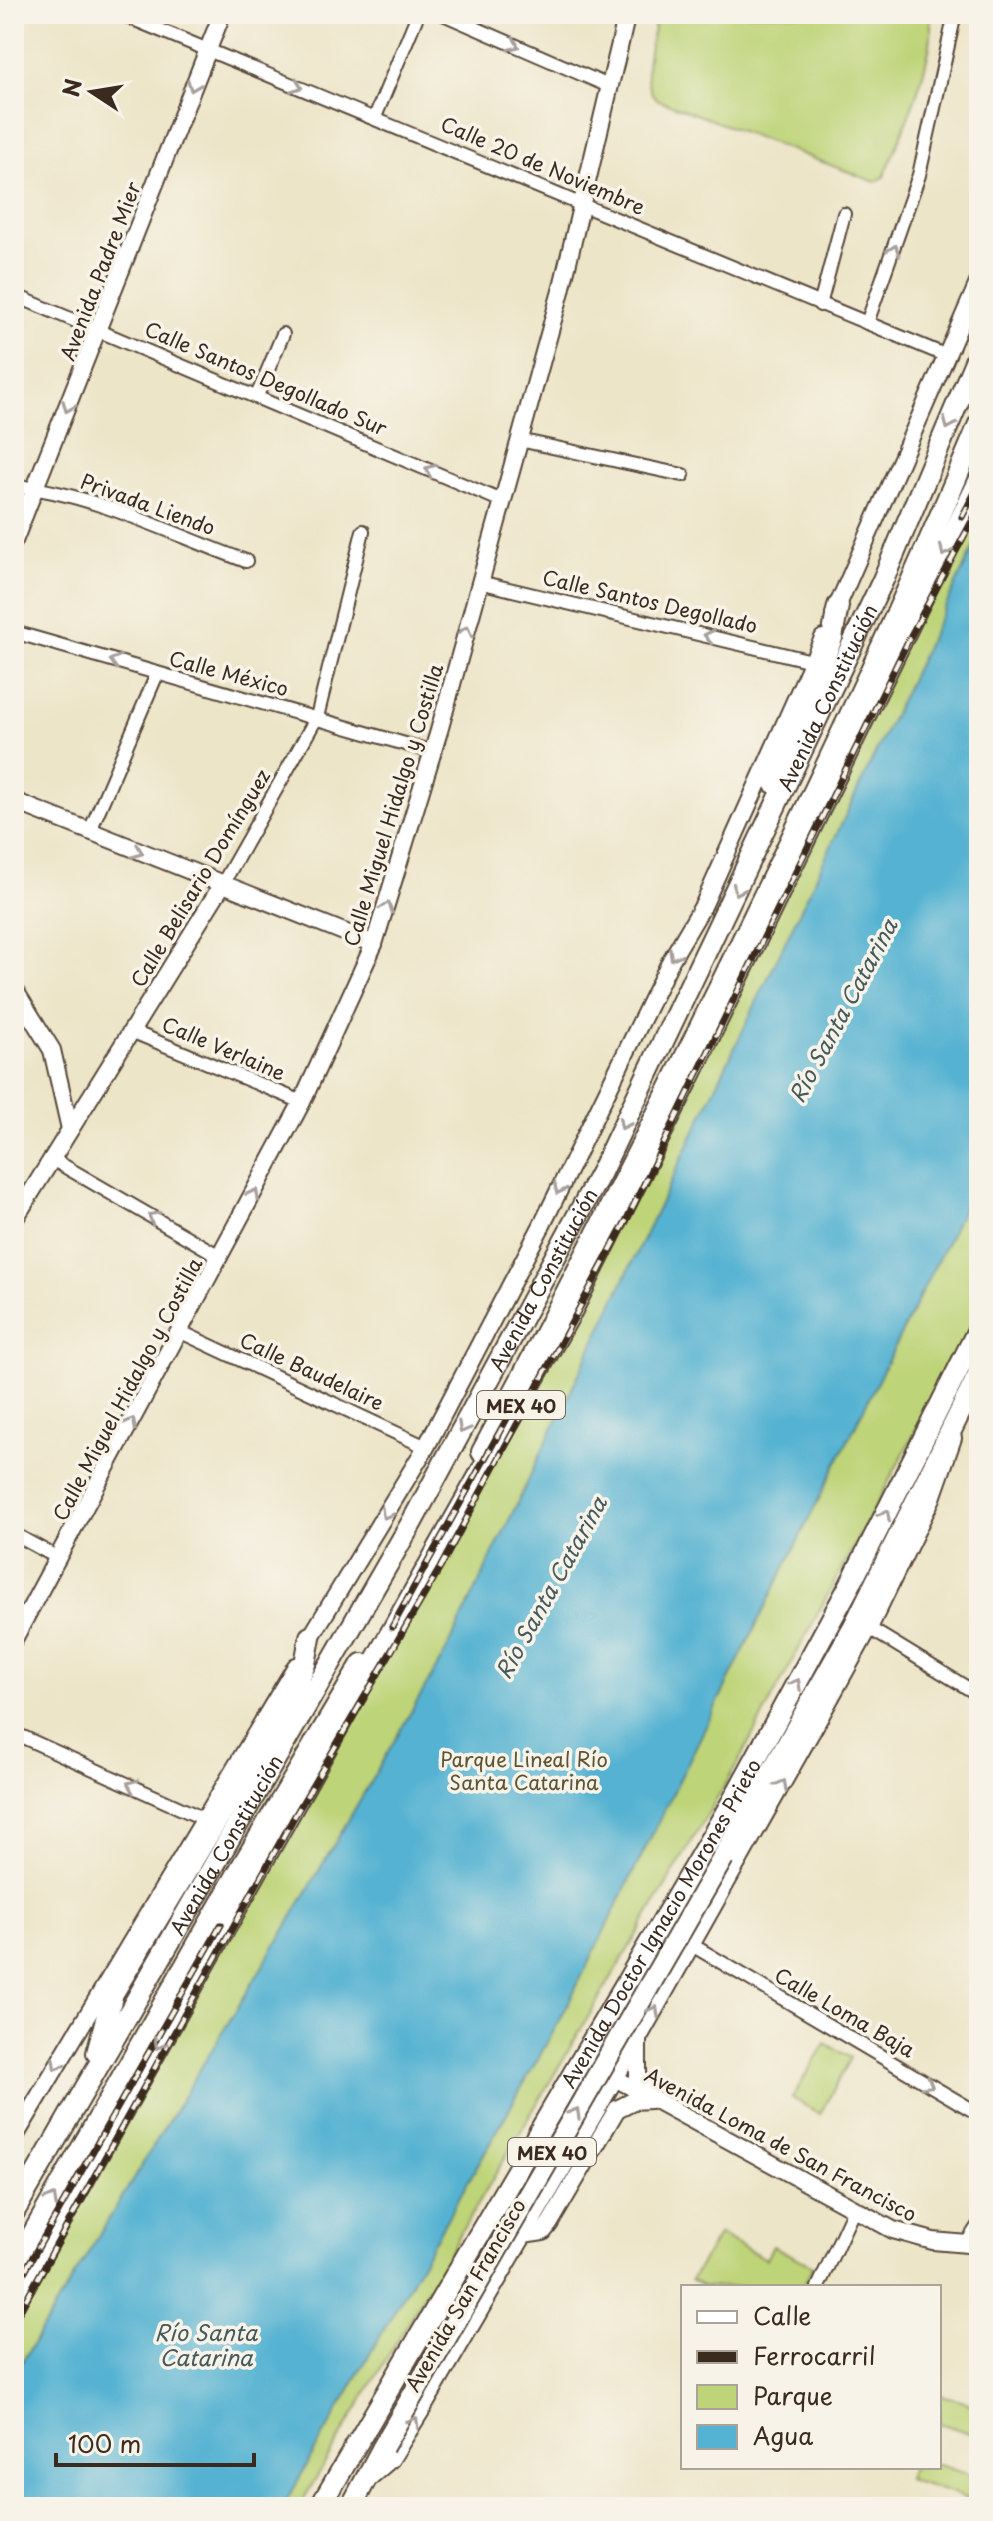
<svg xmlns="http://www.w3.org/2000/svg" width="993" height="2521" font-family="'Playpen Sans',sans-serif">
<style>
.green{fill:#bed478;stroke:#7c7f4b;stroke-width:2}
.water{fill:#54b2d2;stroke:#486e78;stroke-width:2}
.lines{fill:none;stroke-linecap:round;stroke-linejoin:round}
.minor-casing{stroke:#564638;stroke-width:16}
.tertiary-casing{stroke:#564638;stroke-width:20}
.primary-casing{stroke:#564638;stroke-width:24}
.trunk-casing{stroke:#564638;stroke-width:24}
.minor{stroke:#fff;stroke-width:12}
.tertiary{stroke:#fff;stroke-width:16}
.primary{stroke:#fff;stroke-width:20}
.trunk{stroke:#fff;stroke-width:20}
.rail-casing{stroke:#3b2a1e;stroke-width:7}
.rail{stroke:#f7f3e8;stroke-width:4;stroke-dasharray:12;stroke-linecap:butt}
.trunk-bridge-casing{stroke:#564638;stroke-width:24;stroke-linecap:butt}
.trunk-bridge{stroke:#fff;stroke-width:20}
.oneway{stroke:#a79f9a}
.labels{text-anchor:middle;dominant-baseline:central;stroke-width:7;stroke-linejoin:round;paint-order:stroke}
.shield{fill:#f7f3e8;stroke:#73665b;stroke-width:2}
.shield-label{font-size:18px;font-weight:bold;fill:#3b2a1e}
.street-label{font-size:20px;fill:#3b2a1e;stroke:#f7f3e8}
.park-label{font-size:20px;fill:#5c5434;stroke:#f7f3e8}
.water-label{font-size:22px;font-style:italic;fill:#445a5d;stroke:#f7f3e8}
</style>
<rect width="100%" height="100%" fill="#f7f3e8"/>
<filter id="ink" filterUnits="userSpaceOnUse"><feTurbulence type="fractalNoise" baseFrequency=".0125" numOctaves="2"/><feDisplacementMap in="SourceGraphic" scale="16" xChannelSelector="R" yChannelSelector="G"/><feConvolveMatrix kernelMatrix="1 2 1 2 8 2 1 2 1" color-interpolation-filters="sRGB"/></filter>
<filter id="wash" filterUnits="userSpaceOnUse"><feTurbulence type="fractalNoise" baseFrequency=".006" numOctaves="4" result="noise"/><feDisplacementMap in="SourceGraphic" scale="32" xChannelSelector="R" yChannelSelector="G"/><feGaussianBlur stdDeviation="1.8" result="paint"/><feColorMatrix in="noise" values="0 0 0 0 0 0 0 0 0 0 0 0 0 0 0 0 0 1.4 0 .05"/><feComposite in="paint" operator="in"/></filter>
<g filter="url(#wash)">
<rect width="100%" height="100%" fill="#ede5c8"/>
<!-- green -->
<g class="green">
<path d="M 657,14 L 927,14 C 946,37 895,149 884,177 L 875,182 L 656,99 C 637,80 653,38 657,14 Z"/>
<polygon points="979,490 979,1313 735,1768 299,2507 14,2507 14,2320 405,1615"/>
<polygon points="825,2043 851,2058 820,2114 792,2098"/>
<polygon points="719,2234 766,2259 773,2246 813,2266 803,2287 704,2287 691,2280"/>
<polygon points="939,2394 979,2407 979,2436 939,2423"/>
<polygon points="939,2465 976,2477 969,2499 907,2479 911,2467"/>
</g>
<!-- water -->
<polygon class="water" points="979,536 979,1177 560,2020 283,2507 14,2507 14,2375 284,1931 448,1648"/>
</g>
<g filter="url(#ink)">
<g class="lines">
<!-- minor casing -->
<g class="minor-casing">
<g id="minor">
<polyline points="121,14 947,356"/>
<polyline points="443,14 611,87"/>
<polyline points="375,117 418,14"/>
<polyline points="14,295 502,501"/>
<polyline points="820,305 844,214"/>
<polyline points="867,323 919,175 955,14"/>
<polyline points="257,396 283,334"/>
<polyline points="519,440 683,475"/>
<path d="M 14,486 C 90,492 174,535 246,561"/>
<polyline points="479,582 812,661"/>
<polyline points="14,632 433,752"/>
<polyline points="89,833 157,674"/>
<polyline points="222,885 317,717 363,531"/>
<polyline points="14,1027 30,1011"/>
<polyline points="131,1031 302,1102"/>
<polyline points="52,1159 221,1257"/>
<polyline points="181,1332 426,1447"/>
<polyline points="14,1534 58,1558"/>
<polyline points="869,1628 979,1695"/>
<polyline points="14,1733 202,1818"/>
<polyline points="692,1945 979,2114"/>
<polyline points="966,2244 979,2224"/>
<polyline points="818,2287 854,2209"/>
</g>
</g>
<!-- tertiary casing -->
<g class="tertiary-casing">
<g id="tertiary">
<polyline points="14,541 222,14"/>
<polyline points="834,614 979,281"/>
<polyline points="14,801 374,944"/>
<polyline points="14,989 52,1050 70,1129"/>
<polyline points="14,1220 222,885"/>
<polyline points="14,1639 302,1102 374,944 439,731 561,291 627,14"/>
<polyline points="306,1645 426,1447 542,1225 671,960 704,904 823,638"/>
<polyline points="638,2042 638,2077 650,2099"/>
<polyline points="615,2078 893,2230 933,2241 979,2245"/>
<polyline points="14,2138 296,1666"/>
<polyline points="523,2235 543,2232 550,2223 617,2109 633,2101 650,2100"/>
<polyline points="369,2478 391,2459 424,2406 638,2039 817,1722 869,1628 932,1498 953,1438"/>
</g>
</g>
<!-- primary casing -->
<g class="primary-casing">
<g id="primary">
<path d="M 482,1452 C 577,1276 666,1098 753,918 C 832,755 910,591 979,424"/>
<polyline points="14,2267 242,1866 362,1664"/>
</g>
</g>
<!-- trunk casing -->
<g class="trunk-casing">
<g id="trunk">
<polyline points="774,783 832,638 838,606"/>
<polyline points="723,1858 854,1626 979,1374"/>
<polyline points="97,2053 113,1993 294,1692 305,1664 310,1637"/>
<path id="s1" d="M 14,2212 L 412,1522 L 601,1172 L 883,580 L 979,352"/>
<polyline points="14,2304 571,1312 691,1074 979,481"/>
<path id="s2" d="M 320,2507 L 732,1802 L 850,1585 L 979,1328"/>
<polyline points="351,2507 383,2447"/>
</g>
</g>
<!-- minor -->
<use href="#minor" class="minor"/>
<!-- tertiary -->
<use href="#tertiary" class="tertiary"/>
<!-- primary -->
<use href="#primary" class="primary"/>
<!-- trunk -->
<use href="#trunk" class="trunk"/>
<!-- rail casing -->
<g class="rail-casing">
<g id="rail">
<polyline points="962,517 979,485"/>
<polyline points="392,1627 510,1413"/>
<polyline points="14,2290 221,1925"/>
<polyline points="14,2321 293,1819 440,1568 625,1223 908,641 979,508"/>
</g>
</g>
<!-- rail -->
<use href="#rail" class="rail"/>
<!-- trunk-bridge casing -->
<g class="trunk-bridge-casing">
<polyline id="trunk-bridge" points="383,2447 723,1858"/>
</g>
<!-- trunk-bridge -->
<use href="#trunk-bridge" class="trunk-bridge"/>
</g>
<!-- one-way arrows -->
<defs><path id="oneway-chevron" d="M-2-3.5L2.5 0L-2 3.5" fill="none" stroke-width="1.6" stroke-linecap="round" stroke-linejoin="round" transform="scale(2)"/></defs>
<g class="oneway">
<use href="#oneway-chevron" transform="translate(514 45) rotate(24)"/>
<use href="#oneway-chevron" transform="translate(193 86) rotate(111)"/>
<use href="#oneway-chevron" transform="translate(297 86) rotate(21)"/>
<use href="#oneway-chevron" transform="translate(894 250) rotate(-69)"/>
<use href="#oneway-chevron" transform="translate(68 407) rotate(112)"/>
<use href="#oneway-chevron" transform="translate(949 424) rotate(113)"/>
<use href="#oneway-chevron" transform="translate(430 470) rotate(-157)"/>
<use href="#oneway-chevron" transform="translate(945 551) rotate(116)"/>
<use href="#oneway-chevron" transform="translate(466 631) rotate(-75)"/>
<use href="#oneway-chevron" transform="translate(709 636) rotate(-168)"/>
<use href="#oneway-chevron" transform="translate(115 661) rotate(-164)"/>
<use href="#oneway-chevron" transform="translate(138 852) rotate(21)"/>
<use href="#oneway-chevron" transform="translate(738 890) rotate(116)"/>
<use href="#oneway-chevron" transform="translate(387 907) rotate(-71)"/>
<use href="#oneway-chevron" transform="translate(674 955) rotate(120)"/>
<use href="#oneway-chevron" transform="translate(624 1124) rotate(116)"/>
<use href="#oneway-chevron" transform="translate(559 1189) rotate(116)"/>
<use href="#oneway-chevron" transform="translate(254 1194) rotate(-62)"/>
<use href="#oneway-chevron" transform="translate(153 1217) rotate(-150)"/>
<use href="#oneway-chevron" transform="translate(131 1423) rotate(-62)"/>
<use href="#oneway-chevron" transform="translate(463 1428) rotate(119)"/>
<use href="#oneway-chevron" transform="translate(386 1514) rotate(120)"/>
<use href="#oneway-chevron" transform="translate(885 1515) rotate(-63)"/>
<use href="#oneway-chevron" transform="translate(796 1684) rotate(-61)"/>
<use href="#oneway-chevron" transform="translate(132 1785) rotate(-156)"/>
<use href="#oneway-chevron" transform="translate(782 1785) rotate(-61)"/>
<use href="#oneway-chevron" transform="translate(654 2011) rotate(-61)"/>
<use href="#oneway-chevron" transform="translate(159 2044) rotate(119)"/>
<use href="#oneway-chevron" transform="translate(57 2065) rotate(120)"/>
<use href="#oneway-chevron" transform="translate(928 2084) rotate(30)"/>
<use href="#oneway-chevron" transform="translate(575 2113) rotate(-60)"/>
<use href="#oneway-chevron" transform="translate(52 2199) rotate(-61)"/>
<use href="#oneway-chevron" transform="translate(414 2422) rotate(-59)"/>
</g>
</g>
<g class="labels">
<!-- shield labels -->
<g class="shield">
<rect x="477" y="1391" width="88" height="28" rx="6"/>
<rect x="508" y="2138" width="88" height="28" rx="6"/>
</g>
<g class="shield-label">
<text x="521" y="1405">MEX 40</text>
<text x="552" y="2152">MEX 40</text>
</g>
<!-- street labels -->
<g class="street-label">
<text transform="translate(543 165) rotate(23)">Calle 20 de Noviembre</text>
<text transform="translate(100 271) rotate(-69)">Avenida Padre Mier</text>
<text transform="translate(266 378) rotate(23)">Calle Santos Degollado Sur</text>
<text transform="translate(148 504) rotate(20)">Privada Liendo</text>
<text transform="translate(650 601) rotate(13)">Calle Santos Degollado</text>
<text transform="translate(229 673) rotate(15)">Calle México</text>
<text stroke="none"><textPath href="#s1" startOffset="1720">Avenida Constitución</textPath></text>
<text transform="translate(393 805) rotate(-73)">Calle Miguel Hidalgo y Costilla</text>
<text transform="translate(200 878) rotate(-59)">Calle Belisario Domínguez</text>
<text transform="translate(224 1048) rotate(23)">Calle Verlaine</text>
<text stroke="none"><textPath href="#s1" startOffset="1072">Avenida Constitución</textPath></text>
<text transform="translate(312 1371) rotate(25)">Calle Baudelaire</text>
<text transform="translate(127 1389) rotate(-62)">Calle Miguel Hidalgo y Costilla</text>
<text stroke="none"><textPath href="#s1" startOffset="424">Avenida Constitución</textPath></text>
<text stroke="none"><textPath href="#s2" startOffset="676">Avenida Doctor Ignacio Morones Prieto</textPath></text>
<text transform="translate(845 2012) rotate(30)">Calle Loma Baja</text>
<text transform="translate(781 2144) rotate(28)">Avenida Loma de San Francisco</text>
<text transform="translate(465 2295) rotate(-60)">Avenida San Francisco</text>
</g>
<!-- park labels -->
<g class="park-label">
<text x="524" y="1759">Parque Lineal Río<tspan x="524" dy="23">Santa Catarina</tspan></text>
</g>
<!-- water labels -->
<g class="water-label">
<text transform="translate(842 1010) rotate(-62)">Río Santa Catarina</text>
<text transform="translate(550 1587) rotate(-61)">Río Santa Catarina</text>
<text x="206" y="2331">Río Santa<tspan x="206" dy="25">Catarina</tspan></text>
</g>
</g>
<!-- margin -->
<rect width="993" height="2521" fill="none" stroke="#f7f3e8" stroke-width="48"/>
<!-- legend -->
<rect x="681" y="2285" width="260" height="184" fill="#f7f3e8" stroke="#aca397" stroke-width="2"/>
<rect x="697" y="2311" width="40" height="12" fill="#ffffff" stroke="#aca397" stroke-width="2"/>
<text x="753" y="2325" font-size="24" fill="#3b2a1e">Calle</text>
<rect x="697" y="2351" width="40" height="12" fill="#3b2a1e" stroke="#aca397" stroke-width="2"/>
<text x="753" y="2365" font-size="24" fill="#3b2a1e">Ferrocarril</text>
<rect x="697" y="2385" width="40" height="24" fill="#bed478" stroke="#aca397" stroke-width="2"/>
<text x="753" y="2405" font-size="24" fill="#3b2a1e">Parque</text>
<rect x="697" y="2425" width="40" height="24" fill="#54b2d2" stroke="#aca397" stroke-width="2"/>
<text x="753" y="2445" font-size="24" fill="#3b2a1e">Agua</text>
<!-- north arrow -->
<g transform="translate(92 92) rotate(282)" stroke="#f7f3e8" stroke-width="6" paint-order="stroke">
<path d="M0-6L14 30L0 20L-14 30Z" fill="#3b2a1e"/>
<text y="-12" font-size="22" font-weight="bold" text-anchor="middle" fill="#3b2a1e">N</text>
</g>
<!-- scale -->
<path d="M56 2453v12h198v-12" fill="none" stroke="#3b2a1e" stroke-width="4"/>
<text x="68" y="2453" font-size="24" fill="#3b2a1e" stroke="#f7f3e8" stroke-width="6" paint-order="stroke">100 m</text>
</svg>
